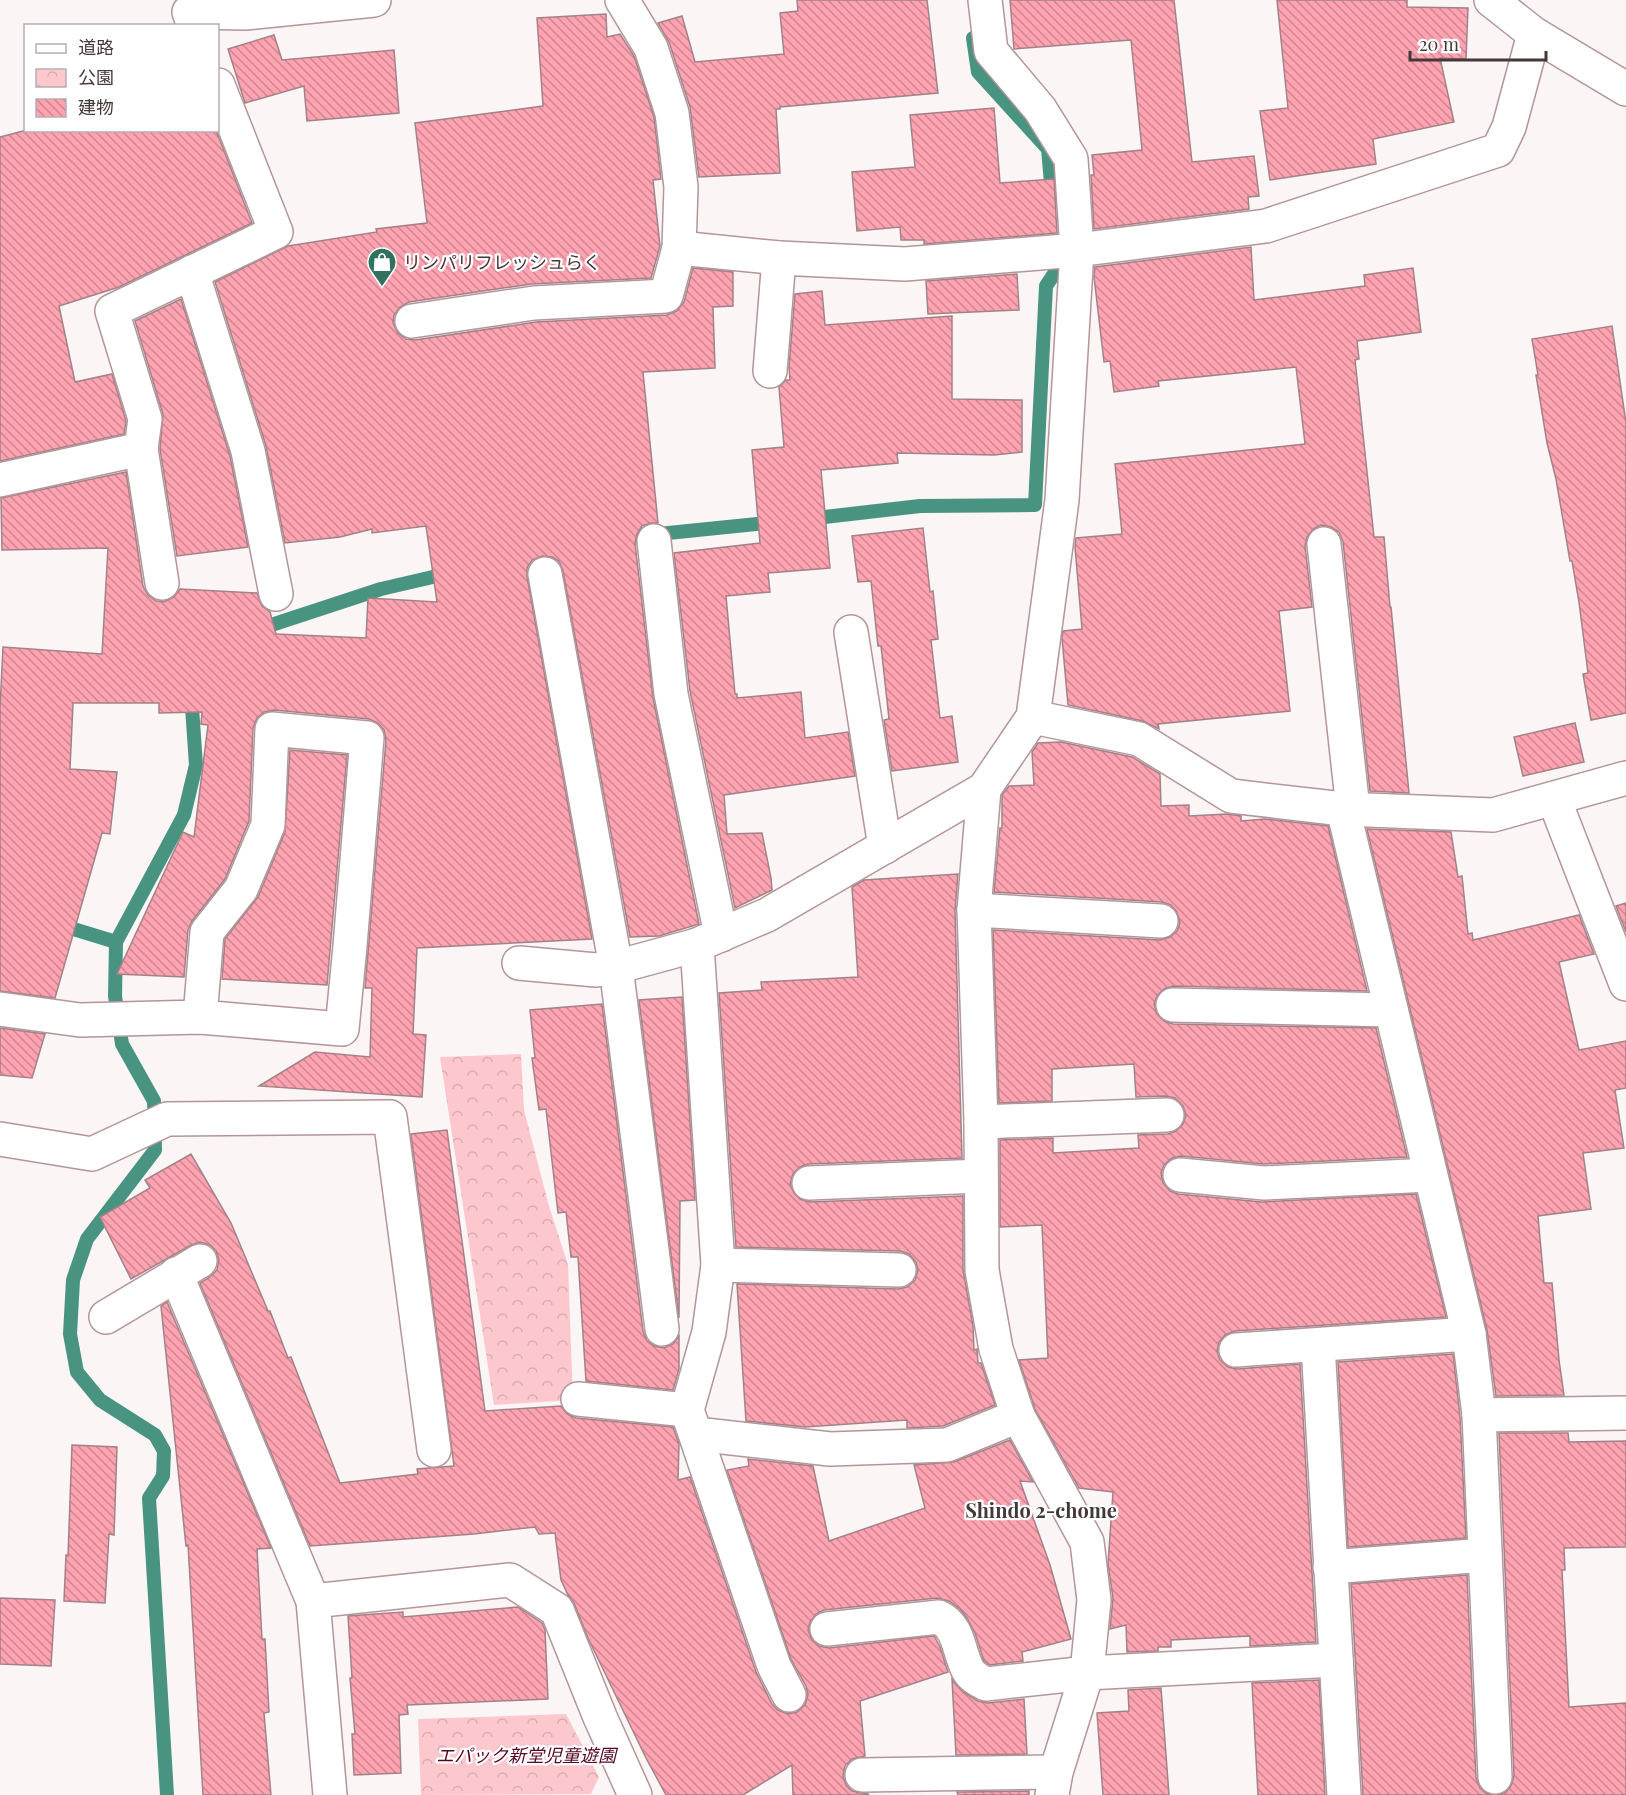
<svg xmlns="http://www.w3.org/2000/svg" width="1626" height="1795" font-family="'Playfair Display','Noto Sans JP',serif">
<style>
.park{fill:url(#park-crowns)}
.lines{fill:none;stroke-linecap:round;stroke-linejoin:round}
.stream{stroke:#499480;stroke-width:14}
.building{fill:url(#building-back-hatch);stroke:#a18387;stroke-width:1.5}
.minor-casing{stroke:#b49599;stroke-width:36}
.minor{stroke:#fff;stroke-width:33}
.labels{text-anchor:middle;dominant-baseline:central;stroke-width:4.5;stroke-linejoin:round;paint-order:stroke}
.poi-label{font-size:18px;fill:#453839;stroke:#fff;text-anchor:start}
.park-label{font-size:18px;font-style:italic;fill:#570520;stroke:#fff}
.neighbourhood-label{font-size:20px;font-weight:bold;fill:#453839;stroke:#fff}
</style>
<defs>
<pattern id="park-crowns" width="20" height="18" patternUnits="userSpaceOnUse" patternTransform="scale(1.5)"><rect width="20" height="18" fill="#fcc8ce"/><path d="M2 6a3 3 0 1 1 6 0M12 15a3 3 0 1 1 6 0" fill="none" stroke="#d9adb2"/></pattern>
<pattern id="building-back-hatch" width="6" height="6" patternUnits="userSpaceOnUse" patternTransform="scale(1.5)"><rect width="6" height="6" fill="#ffa2b1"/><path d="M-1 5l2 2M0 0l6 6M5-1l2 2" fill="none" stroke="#d08591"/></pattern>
</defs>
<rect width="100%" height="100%" fill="#fbf5f5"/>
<!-- park -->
<g class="park">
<polygon points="521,1054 524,1110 549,1206 568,1265 573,1400 494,1405 440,1057"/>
<polygon points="566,1714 599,1777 591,1794 421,1795 418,1719"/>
</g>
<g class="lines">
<!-- stream -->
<g class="stream">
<polyline points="973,38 978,72 1048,149 1052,195"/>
<polyline points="807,519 920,506 1035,505 1046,286 1058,268 1057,250"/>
<polyline points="619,538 776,522"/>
<polyline points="256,630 381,589 450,573"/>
<polyline points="57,924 116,942"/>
<polyline points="167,1795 149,1498 163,1476 164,1451 155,1435 100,1400 77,1372 70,1334 73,1280 87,1239 155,1150 154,1101 122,1044 115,996 116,942 184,815 196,765 191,693"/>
</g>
</g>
<!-- building -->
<g class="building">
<polygon points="797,0 927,0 938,93 780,107 780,109 776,109 780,173 699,177 690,107 669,42 658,23 682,16 695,62 784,54 780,13 798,11"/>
<polygon points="1010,0 1174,0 1192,162 1254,156 1259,196 1248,197 1249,209 1094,229 1091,175 1094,175 1092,155 1142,150 1131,40 1014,49"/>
<polygon points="1277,0 1407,0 1407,7 1468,8 1466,59 1440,58 1454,122 1373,139 1376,164 1270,180 1260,111 1288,108"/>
<polygon points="606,14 607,37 620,34 634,56 654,117 661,179 653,180 660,246 651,278 531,284 409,302 400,307 394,315 393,323 398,333 406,339 415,340 536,322 667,315 677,311 684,302 693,268 733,272 733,306 713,307 715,368 643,372 658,523 651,523 642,526 637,534 635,543 653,698 699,924 659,936 630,937 563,571 559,561 552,557 542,556 532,560 527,568 527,577 592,939 417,948 413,1034 426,1035 422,1097 259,1086 315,1052 370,1057 372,988 365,988 386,740 384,730 378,723 369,719 274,710 264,712 257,718 253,728 249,821 225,879 192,921 188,930 184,977 117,974 183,832 194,837 208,725 201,724 202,712 159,713 159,703 73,703 70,769 117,772 110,834 102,833 55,998 0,991 0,708 3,647 102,654 108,548 2,550 1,498 126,472 143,586 148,595 156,601 164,602 174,597 180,589 257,593 262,606 270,612 276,634 366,638 368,598 437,602 426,526 372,533 372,529 340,537 285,543 266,446 215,282 288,246 377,232 376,229 427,223 415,123 543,106 537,18"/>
<polygon points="274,35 282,60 394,50 399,113 307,121 304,86 245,103 228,49"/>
<polygon points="994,108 1000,183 1054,179 1057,233 924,244 924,240 901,240 900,227 857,231 852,172 915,167 910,115"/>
<polygon points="27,130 216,130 252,223 119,287 59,306 75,382 112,374 126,421 124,434 0,461 0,137"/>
<polygon points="1251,247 1254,300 1365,286 1364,275 1413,268 1421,332 1357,341 1359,359 1355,360 1374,537 1384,537 1390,607 1391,607 1409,793 1370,791 1343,542 1339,532 1331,527 1321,525 1313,529 1307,537 1305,546 1312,607 1279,611 1290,711 1158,724 1159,729 1143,721 1068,705 1062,638 1063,631 1082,629 1075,547 1076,538 1122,534 1115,464 1305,444 1296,367 1158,381 1159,386 1114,392 1110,361 1104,362 1094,277 1095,267"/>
<polygon points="1017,274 1019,310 928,314 926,281"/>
<polygon points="822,291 825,325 952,316 952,399 1022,400 1022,452 994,455 897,453 898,463 821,470 830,568 768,573 770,592 726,596 735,694 737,694 737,698 801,692 805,738 848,732 855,776 724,795 727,834 762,833 771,878 772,890 735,908 690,691 674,553 760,543 752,450 784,447 779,387 786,380 790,380 789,367 795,294"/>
<polygon points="181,299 230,456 248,547 177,556 160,449 163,414 135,321"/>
<polygon points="1612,326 1626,423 1626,713 1591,720 1583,674 1588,673 1579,602 1572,561 1570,561 1556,479 1547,443 1536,375 1538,375 1532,339"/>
<polygon points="923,528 930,592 933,591 938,639 931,640 940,718 952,716 958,762 892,771 884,720 889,719 881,646 878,646 871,581 858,582 852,536"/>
<polygon points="1575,723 1584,762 1523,776 1514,737"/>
<polygon points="1061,742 1132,757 1160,774 1161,806 1189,805 1189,816 1227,814 1241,816 1241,821 1265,819 1328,826 1367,991 1173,986 1164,989 1157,996 1154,1004 1157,1014 1164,1021 1173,1024 1376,1028 1407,1157 1264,1164 1181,1156 1172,1158 1164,1165 1161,1173 1163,1183 1170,1191 1178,1194 1262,1202 1416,1194 1446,1317 1235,1331 1225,1335 1219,1342 1217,1351 1220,1360 1228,1367 1237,1369 1300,1364 1316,1642 1250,1646 1250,1636 1171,1640 1171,1647 1158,1647 1158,1651 1127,1652 1126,1625 1110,1629 1113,1598 1108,1564 1113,1492 1079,1488 1035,1409 1019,1360 1048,1358 1042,1225 1000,1227 1000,1140 1053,1138 1053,1153 1139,1148 1138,1135 1168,1134 1176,1131 1183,1124 1186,1115 1183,1106 1175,1098 1166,1096 1136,1097 1134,1064 1052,1069 1052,1101 999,1103 993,930 1160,940 1170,937 1177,931 1180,923 1177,912 1171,905 1162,902 994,892 1000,828 1002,828 1002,795 1009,786 1034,785 1032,752 1038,743"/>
<polygon points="290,750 347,755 327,985 222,979 225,939 258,897 285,832"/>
<polygon points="1367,829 1451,832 1458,877 1462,876 1468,934 1472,933 1473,940 1579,915 1594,954 1559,962 1579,1050 1626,1041 1626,1088 1615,1090 1624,1148 1583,1153 1591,1209 1538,1216 1544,1283 1552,1283 1559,1360 1564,1395 1496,1396 1487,1330"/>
<polygon points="958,874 955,911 962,1158 808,1164 800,1167 793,1174 790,1184 794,1193 800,1199 810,1202 963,1196 963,1270 973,1326 974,1350 977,1349 978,1363 981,1363 995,1405 943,1426 907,1428 907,1420 805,1427 746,1421 737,1284 898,1289 907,1287 915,1280 918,1270 916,1262 909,1254 900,1251 736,1247 719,993 762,990 761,982 858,977 852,887 864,880"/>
<polygon points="1626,903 1626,932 1616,906"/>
<polygon points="682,997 695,1200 680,1201 679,1318 639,1000"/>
<polygon points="602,1004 643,1331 647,1341 654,1346 664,1348 673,1344 679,1336 679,1369 673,1390 586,1381 578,1257 571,1257 566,1212 558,1213 546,1109 539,1110 532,1058 535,1058 530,1010"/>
<polygon points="0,1028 45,1034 32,1078 0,1075"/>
<polygon points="447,1130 485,1411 561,1406 567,1414 576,1418 673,1427 679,1444 678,1480 690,1477 756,1672 772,1704 778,1710 788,1714 797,1712 805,1705 808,1695 806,1686 791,1659 727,1470 749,1466 748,1459 813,1466 829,1541 925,1508 914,1465 954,1462 1010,1440 1033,1482 1020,1481 1050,1565 1071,1639 1022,1652 1023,1661 990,1665 984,1661 975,1633 967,1618 960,1609 949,1601 937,1598 824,1610 816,1614 810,1622 808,1630 812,1640 819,1646 829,1648 934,1636 940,1647 948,1672 860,1701 865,1756 852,1759 845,1766 843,1776 846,1785 852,1791 868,1794 869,1795 793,1795 792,1765 743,1795 666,1795 646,1758 588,1638 574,1603 568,1595 561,1580 555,1533 539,1534 535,1527 474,1534 310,1546 200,1283 210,1277 217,1270 219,1260 216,1251 210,1245 200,1242 191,1245 131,1279 100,1217 150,1188 145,1180 191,1154 231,1223 268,1311 270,1311 288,1358 291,1357 340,1483 418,1474 417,1469 454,1466 411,1134"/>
<polygon points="167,1302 271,1548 257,1549 262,1639 265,1639 269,1712 264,1713 271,1795 203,1795 188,1545 186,1546 161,1306"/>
<polygon points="1453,1354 1460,1417 1466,1538 1348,1547 1338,1362"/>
<polygon points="1499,1433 1568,1433 1569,1442 1626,1441 1626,1547 1564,1548 1565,1570 1562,1570 1569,1707 1626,1703 1626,1795 1498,1795 1506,1792 1511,1786 1514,1776"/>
<polygon points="72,1445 117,1447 114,1535 109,1534 105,1603 64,1601 66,1555 68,1556"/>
<polygon points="1467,1575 1476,1778 1480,1788 1486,1793 1492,1795 1363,1795 1351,1584"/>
<polygon points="0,1598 55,1600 51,1666 0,1664"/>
<polygon points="518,1607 542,1623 545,1630 548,1699 407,1705 408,1714 399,1715 401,1773 354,1775 352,1734 355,1734 350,1678 352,1678 348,1616 403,1612 403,1617"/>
<polygon points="952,1679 963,1692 978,1701 988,1703 1024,1699 1027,1754 956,1755"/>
<polygon points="1319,1680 1325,1795 1258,1795 1252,1683"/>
<polygon points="1161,1688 1169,1795 1103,1795 1097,1713 1129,1711 1128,1690"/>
<polygon points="1029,1791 1029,1795 958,1795 957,1792"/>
</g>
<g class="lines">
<!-- minor casing -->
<g class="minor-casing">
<g id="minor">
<polyline points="1491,0 1534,34 1626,89"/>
<polyline points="194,26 189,12 246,13 374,0"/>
<polyline points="679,248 779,258 905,264 1077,250 1266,226 1498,150 1509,127 1534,34"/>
<polyline points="192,272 248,451 276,594"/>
<polyline points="412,321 534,303 666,296 679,248 681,187 672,113 651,48 622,0"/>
<polyline points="770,371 779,258"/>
<polyline points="141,449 162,583"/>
<polyline points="0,480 141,449 145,419 112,311 276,232 218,85"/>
<polyline points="654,541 671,694 721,935"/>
<polyline points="1324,544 1353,809"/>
<polyline points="545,574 616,967 662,1329"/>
<polyline points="851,632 885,847"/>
<polyline points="1033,717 1139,739 1231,796 1343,809 1493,815 1626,778"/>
<polyline points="984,789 974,910 981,1122 982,1270 996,1349 1018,1416 1087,1542 1094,1600 1087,1673 1056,1772 1052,1795"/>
<polyline points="1554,799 1626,984"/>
<polyline points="1343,809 1469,1334 1479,1415 1495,1777"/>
<polyline points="974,910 1161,921"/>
<polyline points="697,945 718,1265 709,1332 687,1410 774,1666 789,1695"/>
<polyline points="519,963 596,970 616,967 697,945 767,915 984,789 1033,717 1062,500 1077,250 1071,159 1040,109 991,51 985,0"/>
<polyline points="1173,1005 1391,1010"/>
<polyline points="0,1009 80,1020 200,1017 342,1029 350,946 367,738 272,729 268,825 241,889 207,932 200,1017"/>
<polyline points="981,1122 1167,1115"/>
<polyline points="0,1139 92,1154 167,1119 390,1117 434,1450"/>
<polyline points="1180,1175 1264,1183 1430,1175"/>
<polyline points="809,1183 981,1176"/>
<polyline points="718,1265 899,1270"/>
<polyline points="176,1274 313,1601 330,1795"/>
<polyline points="106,1317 200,1261"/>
<polyline points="1318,1345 1344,1795"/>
<polyline points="1236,1350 1469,1334"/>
<polyline points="578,1399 687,1410"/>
<polyline points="1479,1415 1626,1413"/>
<polyline points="696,1434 830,1449 947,1445 1018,1416"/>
<polyline points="1330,1567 1485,1555"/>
<polyline points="313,1601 510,1580 557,1610 600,1717 635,1795"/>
<path d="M 827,1629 L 939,1617 C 960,1628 958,1651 968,1670 C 972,1677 980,1681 986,1684 L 1087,1673 L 1336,1660"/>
<polyline points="862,1775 1056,1772"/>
</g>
</g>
<!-- minor -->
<use href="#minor" class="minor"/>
</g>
<!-- icons -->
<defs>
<g id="shop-pin" transform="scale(1.5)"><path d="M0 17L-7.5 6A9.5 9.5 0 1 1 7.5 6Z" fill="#307160" stroke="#fff"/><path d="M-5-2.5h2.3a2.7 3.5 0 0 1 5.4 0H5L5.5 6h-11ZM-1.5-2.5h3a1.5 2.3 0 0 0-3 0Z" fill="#fff"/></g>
</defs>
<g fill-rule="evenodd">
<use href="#shop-pin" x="382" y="262"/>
</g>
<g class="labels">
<!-- poi labels -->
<g class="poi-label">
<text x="403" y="262">リンパリフレッシュらく</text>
</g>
<!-- park labels -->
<g class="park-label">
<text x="526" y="1755">エパック新堂児童遊園</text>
</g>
<!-- neighbourhood labels -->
<g class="neighbourhood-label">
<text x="1041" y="1509">Shindo 2-chome</text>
</g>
</g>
<!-- legend -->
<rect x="24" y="24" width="195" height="108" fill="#ffffff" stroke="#b5afb0" stroke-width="1.5"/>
<rect x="36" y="44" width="30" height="9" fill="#ffffff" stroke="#b5afb0" stroke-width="1.5"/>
<text x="78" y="54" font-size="18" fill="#453839">道路</text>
<rect x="36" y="69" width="30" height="18" fill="url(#park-crowns)" stroke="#b5afb0" stroke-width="1.5"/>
<text x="78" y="84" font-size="18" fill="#453839">公園</text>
<rect x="36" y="99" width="30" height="18" fill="url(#building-back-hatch)" stroke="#b5afb0" stroke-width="1.5"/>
<text x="78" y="114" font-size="18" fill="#453839">建物</text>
<!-- scale -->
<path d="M1410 51v9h136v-9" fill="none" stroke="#453839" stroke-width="3"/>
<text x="1419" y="51" font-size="18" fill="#453839" stroke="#ffffff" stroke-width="4.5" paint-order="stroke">20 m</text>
</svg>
